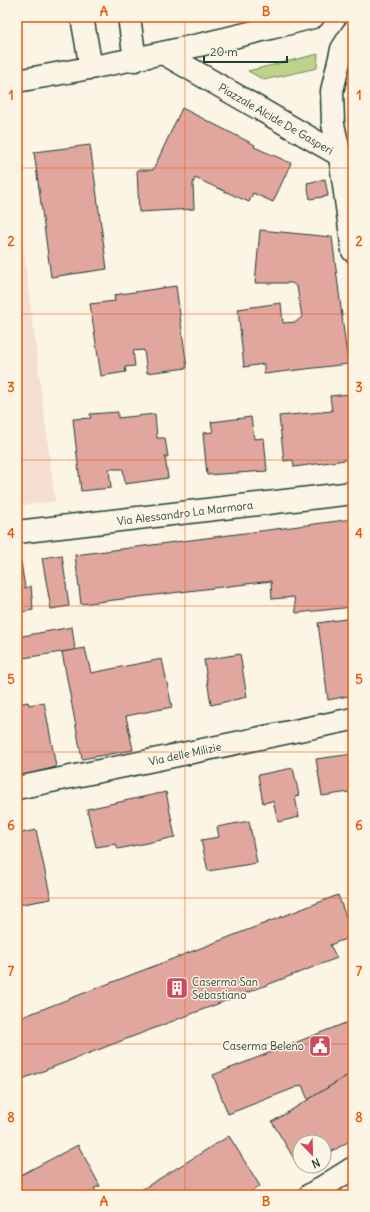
<svg xmlns="http://www.w3.org/2000/svg" width="370" height="1212" font-family="Delius,sans-serif">
<style>
.built{fill:#f4ded0}
.green{fill:#bdd38a;stroke:#6e885f}
.building{fill:#e1a79f;stroke:#1f3d34}
.lines{fill:none;stroke-linecap:round;stroke-linejoin:round}
.minor-casing{stroke:#1f3d34;stroke-width:25}
.major-casing{stroke:#1f3d34;stroke-width:25}
.minor{stroke:#fcf5e5;stroke-width:22}
.major{stroke:#fcf5e5;stroke-width:22}
.grid{fill:none;stroke:#e8590c;stroke-width:1;stroke-opacity:0.55}
.labels{text-anchor:middle;dominant-baseline:central;stroke-width:3;stroke-linejoin:round;paint-order:stroke}
.street-label{font-size:11px;fill:#1f3d34;stroke:#fcf5e5}
.poi-label{font-size:11px;fill:#1f3d34;stroke:#fcf5e5;text-anchor:start}
.neatline{fill:none;stroke:#e8590c;stroke-width:1.5}
.grid-label{font-size:13px;text-anchor:middle;font-weight:bold;fill:#e8590c}
</style>
<rect width="100%" height="100%" fill="#fcf5e5"/>
<filter id="ink" filterUnits="userSpaceOnUse"><feTurbulence type="fractalNoise" baseFrequency=".025" numOctaves="2"/><feDisplacementMap in="SourceGraphic" scale="8" xChannelSelector="R" yChannelSelector="G"/><feConvolveMatrix kernelMatrix="1 2 1 2 8 2 1 2 1" color-interpolation-filters="sRGB"/></filter>
<g filter="url(#ink)">
<!-- built -->
<polygon class="built" points="17,197 55,501 17,506"/>
<!-- green -->
<polygon class="green" points="318,54 317,68 264,80 248,71"/>
<!-- building -->
<g class="building">
<polygon points="182,108 255,145 254,147 291,163 273,202 253,193 249,202 195,178 193,183 194,209 139,212 137,170 153,170"/>
<polygon points="90,145 107,269 51,277 34,152"/>
<polygon points="325,179 328,196 310,199 307,183"/>
<polygon points="260,230 332,237 348,364 264,374 264,364 244,367 238,309 281,303 283,323 296,322 302,317 297,287 292,283 255,283"/>
<polygon points="176,286 187,368 147,373 144,350 133,351 135,366 125,367 126,372 101,376 90,304 115,301 114,295"/>
<polygon points="350,394 353,418 353,459 294,467 293,460 284,461 279,416 332,411 330,396"/>
<polygon points="118,412 118,418 155,414 157,438 165,438 168,457 165,457 168,478 125,484 123,469 109,469 111,488 81,491 73,419 91,418 90,414"/>
<polygon points="251,417 254,439 264,438 267,471 207,475 203,433 213,432 211,422"/>
<polygon points="353,519 353,607 296,613 294,597 272,599 271,581 81,604 75,555"/>
<polygon points="62,555 69,606 51,609 42,558"/>
<polygon points="21,562 25,588 31,586 33,610 17,613 17,563"/>
<polygon points="353,618 353,695 328,700 318,623"/>
<polygon points="72,627 75,650 17,659 17,637"/>
<polygon points="85,648 91,673 162,659 172,707 126,716 133,750 82,759 62,652"/>
<polygon points="240,654 247,697 211,705 204,660"/>
<polygon points="28,702 29,705 44,702 56,767 33,773 33,776 17,779 17,704"/>
<polygon points="353,754 353,814 349,792 322,796 316,759"/>
<polygon points="293,768 299,795 295,797 299,817 278,822 273,801 263,803 258,775"/>
<polygon points="166,792 175,837 118,849 116,844 96,847 87,809"/>
<polygon points="249,821 257,863 208,871 201,840 219,837 217,827"/>
<polygon points="36,830 51,899 18,905 17,902 17,834"/>
<polygon points="338,895 353,936 330,945 337,958 17,1081 17,1019"/>
<polygon points="353,1020 353,1072 308,1100 302,1085 228,1114 213,1075"/>
<polygon points="353,1072 353,1139 324,1156 324,1142 300,1142 300,1166 308,1166 301,1170 272,1122"/>
<polygon points="229,1136 260,1186 245,1195 144,1195 141,1190"/>
<polygon points="78,1145 100,1186 94,1188 98,1195 17,1195 17,1177"/>
</g>
<g class="lines">
<!-- minor casing -->
<g class="minor-casing">
<g id="minor">
<polyline points="82,17 91,68"/>
<polyline points="129,17 135,60"/>
<polyline points="353,32 342,49 332,91 333,124 340,156 353,251"/>
<polyline points="163,53 348,160"/>
<path d="M 17,81 C 117,64 215,43 313,17"/>
<polyline points="17,532 353,493"/>
<polyline points="17,788 353,719"/>
</g>
</g>
<!-- major casing -->
<g class="major-casing">
<polyline id="major" points="310,1195 353,1168"/>
</g>
<!-- minor -->
<use href="#minor" class="minor"/>
<!-- major -->
<use href="#major" class="major"/>
</g>
</g>
<!-- grid -->
<path class="grid" d="M 185,17 L 185,1195M 17,168 L 353,168M 17,314 L 353,314M 17,460 L 353,460M 17,606 L 353,606M 17,752 L 353,752M 17,898 L 353,898M 17,1044 L 353,1044"/>
<!-- icons -->
<defs>
<g id="building-square" transform="scale(1.15)"><rect x="-9" y="-9" width="18" height="18" rx="4" fill="#d1495b" stroke="#fcf5e5"/><path d="M-4-6H4V6H1V3H-1V6H-4ZM-2.5-4.3h1.7v1.8h-1.7ZM.8-4.3h1.7v1.8H.8ZM-2.5-1h1.7V.8h-1.7ZM.8-1h1.7V.8H.8Z" fill="#fff"/></g>
<g id="civic-square" transform="scale(1.15)"><rect x="-9" y="-9" width="18" height="18" rx="4" fill="#d1495b" stroke="#fcf5e5"/><path d="M-.6-6.5H3V-4.5H.6V-3L4-1V1h2V6H-6V1h2V-1L-.6-3ZM-1.2 2.5V6h2.4V2.5Z" fill="#fff"/></g>
</defs>
<g fill-rule="evenodd">
<use href="#building-square" x="177" y="988"/>
<use href="#civic-square" x="320" y="1046"/>
</g>
<g class="labels">
<!-- street labels -->
<g class="street-label">
<text transform="translate(276 119) rotate(30)">Piazzale Alcide De Gasperi</text>
<text transform="translate(185 513) rotate(-7)">Via Alessandro La Marmora</text>
<text transform="translate(185 754) rotate(-12)">Via delle Milizie</text>
</g>
<!-- poi labels -->
<g class="poi-label">
<text x="192" y="982">Caserma San<tspan x="192" dy="13">Sebastiano</tspan></text>
<text x="304" y="1046" text-anchor="end">Caserma Beleno</text>
</g>
</g>
<!-- margin -->
<rect width="370" height="1212" fill="none" stroke="#fcf5e5" stroke-width="44"/>
<!-- north arrow -->
<g transform="translate(312 1154) rotate(157)"><circle r="19" fill="#fcf5e5" stroke="#a4ab9e"/>
<path d="M0-3L7 15L0 10L-7 15Z" fill="#d1495b"/>
<text y="-6" font-size="11" font-weight="bold" text-anchor="middle" fill="#1f3d34">N</text>
</g>
<!-- scale -->
<path d="M204 56v6h83v-6" fill="none" stroke="#1f3d34" stroke-width="2"/>
<text x="210" y="56" font-size="12" fill="#1f3d34" stroke="#fcf5e5" stroke-width="3" paint-order="stroke">20 m</text>
<rect x="22" y="22" width="326" height="1168" class="neatline"/>
<g class="grid-label">
<text x="104" y="16">A</text>
<text x="266" y="16">B</text>
<text x="11" y="100">1</text>
<text x="359" y="100">1</text>
<text x="11" y="246">2</text>
<text x="359" y="246">2</text>
<text x="11" y="392">3</text>
<text x="359" y="392">3</text>
<text x="11" y="538">4</text>
<text x="359" y="538">4</text>
<text x="11" y="684">5</text>
<text x="359" y="684">5</text>
<text x="11" y="830">6</text>
<text x="359" y="830">6</text>
<text x="11" y="976">7</text>
<text x="359" y="976">7</text>
<text x="11" y="1122">8</text>
<text x="359" y="1122">8</text>
<text x="104" y="1206">A</text>
<text x="266" y="1206">B</text>
</g>
</svg>
